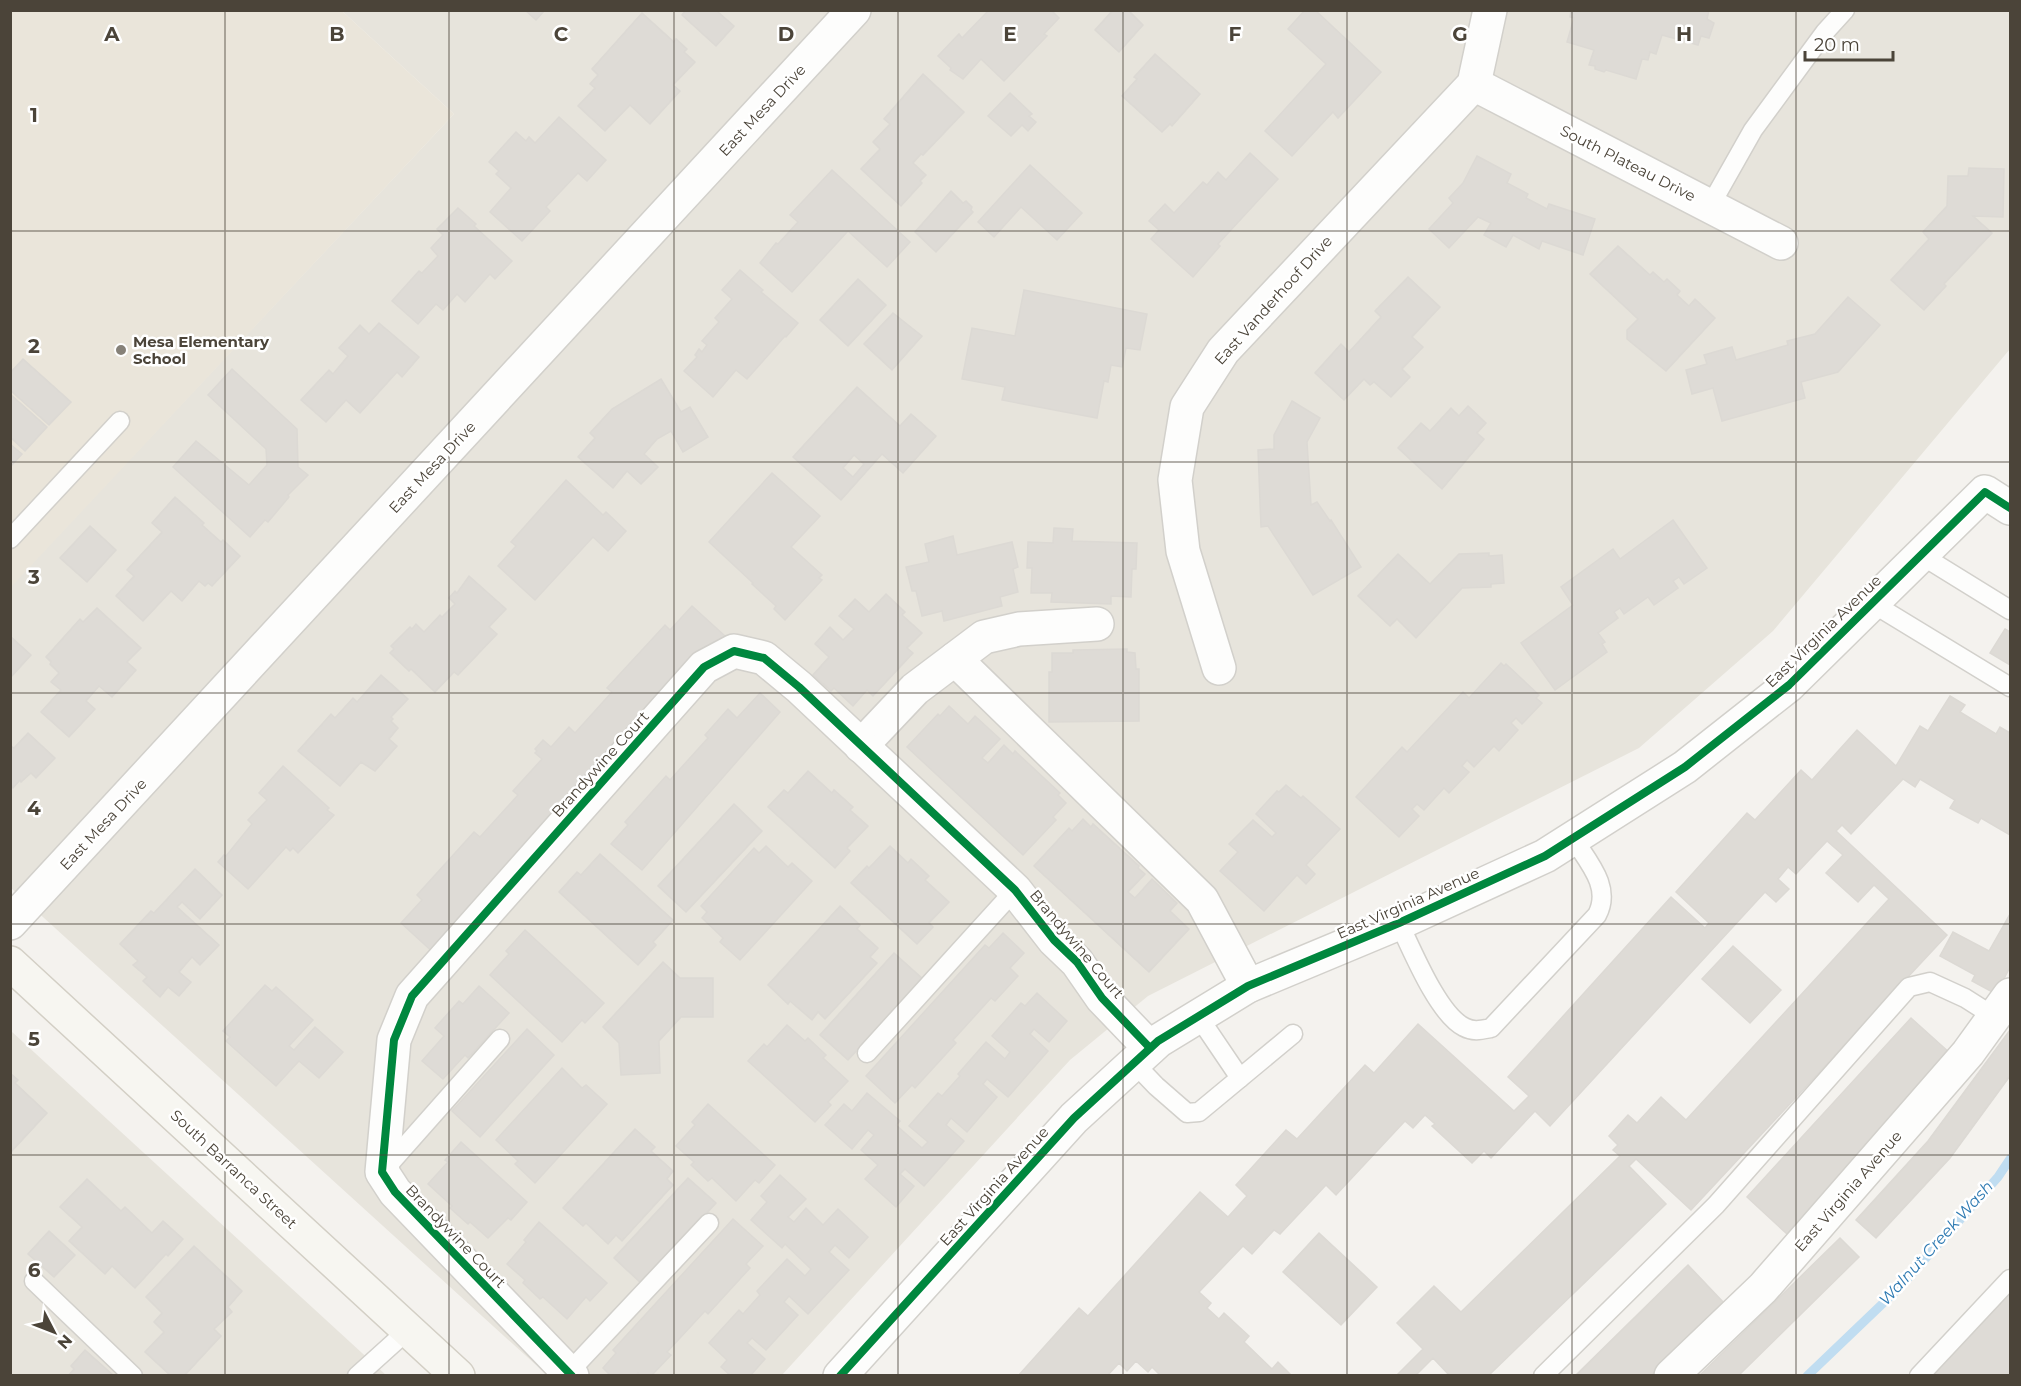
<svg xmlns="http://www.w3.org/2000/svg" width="2021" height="1386" font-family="Montserrat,sans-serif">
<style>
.residential{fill:#e7e4dc}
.education{fill:#eae5da}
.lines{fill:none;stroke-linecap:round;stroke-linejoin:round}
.stream{stroke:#c0ddf1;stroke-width:9}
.building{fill:#dedbd6;stroke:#dcd9d4;stroke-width:1.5;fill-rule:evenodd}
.service-casing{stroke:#d2d0cb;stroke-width:21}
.minor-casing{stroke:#d2d0cb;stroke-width:36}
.secondary-casing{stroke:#d3cfc5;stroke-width:36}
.service{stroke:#fdfdfc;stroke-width:18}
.minor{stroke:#fdfdfc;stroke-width:33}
.secondary{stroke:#f7f6f1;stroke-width:33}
.cycleway-casing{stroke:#fff;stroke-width:11}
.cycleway{stroke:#00873e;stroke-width:8}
.grid{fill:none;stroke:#4b4439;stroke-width:1.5;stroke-opacity:0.55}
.poi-dot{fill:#868178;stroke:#fff;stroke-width:2}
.labels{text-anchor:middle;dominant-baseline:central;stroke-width:5;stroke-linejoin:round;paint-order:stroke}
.street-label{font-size:15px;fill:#4b4439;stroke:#fff}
.poi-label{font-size:15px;font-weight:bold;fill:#4b4439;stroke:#fff;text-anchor:start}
.water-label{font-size:16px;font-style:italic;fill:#2e7ab2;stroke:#fff}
.grid-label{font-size:20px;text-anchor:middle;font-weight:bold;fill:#4b4439;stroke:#fff;stroke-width:5;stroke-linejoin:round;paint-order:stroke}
</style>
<rect width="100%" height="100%" fill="#f4f2ee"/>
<!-- residential -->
<g class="residential">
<polygon points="342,11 2010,11 2010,349 1773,631 1639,748 1148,996 1070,1060 782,1375 547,1375 11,888 10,587 454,114"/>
<polygon points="11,1031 386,1375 11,1375"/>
</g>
<!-- education -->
<polygon class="education" points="11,11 342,11 454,114 11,587"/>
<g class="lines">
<!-- stream -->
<polyline class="stream" points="1807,1376 1900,1287 1998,1177 2010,1159"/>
</g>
<!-- building -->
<g class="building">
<polygon points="525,10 545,10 536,20"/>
<polygon points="686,10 720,10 718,12 734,26 716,46 682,15"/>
<polygon points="989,10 1051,10 1059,18 1044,34 1047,36 1004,81 981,59 963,79 950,70 951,68 938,56 959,34 962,38"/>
<polygon points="1113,10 1128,10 1143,25 1119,52 1095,30"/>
<polygon points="1305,10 1315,10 1381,72 1338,118 1333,112 1292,156 1265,131 1326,64 1288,29"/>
<polygon points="1571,10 1709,10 1707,19 1714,23 1709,38 1701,36 1698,45 1662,35 1656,54 1650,52 1648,60 1642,59 1636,79 1606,70 1604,72 1595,69 1595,66 1589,65 1594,50 1567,42 1574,18 1570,17"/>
<polygon points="642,13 674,42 676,39 687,49 684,52 695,62 673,85 680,91 650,124 630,105 605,131 578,106 595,88 590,84 598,75 592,69"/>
<polygon points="1155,54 1200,94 1172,126 1170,124 1162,132 1122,96 1137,79 1134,77"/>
<polygon points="923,74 964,112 923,155 921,154 913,163 926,175 920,181 922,183 901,206 861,169 880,149 873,142 890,124 884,119"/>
<polygon points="1010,93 1032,114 1029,116 1036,122 1028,131 1022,125 1011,136 988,116"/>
<polygon points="559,117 606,160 587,181 578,173 546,207 550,211 522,241 490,212 511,188 496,174 499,171 489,162 516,132 526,141 529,137 535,143"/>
<polygon points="1250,153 1278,179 1218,244 1220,246 1193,277 1151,239 1159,230 1149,221 1165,204 1174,213 1203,182 1207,185 1218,172 1226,180"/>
<polygon points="1477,156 1511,174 1507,183 1528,194 1526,198 1547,209 1549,204 1595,219 1583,255 1542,241 1539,249 1513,235 1506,247 1484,235 1491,223 1478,217 1449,248 1429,229 1453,203 1449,198 1463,183"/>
<polygon points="1030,165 1082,213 1057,240 1021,207 994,237 978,222"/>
<polygon points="1969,168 2004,169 2003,217 1973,216 1992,233 1944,284 1946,286 1924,310 1891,280 1929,239 1923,232 1947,206 1948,176 1968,176"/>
<polygon points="832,170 910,242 887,267 848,231 792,292 760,263 776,243 778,244 798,222 790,215"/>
<polygon points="951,191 963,203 966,201 972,207 971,210 973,212 936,252 915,232"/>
<polygon points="458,208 476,224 474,226 512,261 495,279 490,274 465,302 457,294 443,310 436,304 418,324 392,301 419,271 422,273 438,256 431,248 443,235 437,229"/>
<polygon points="1618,246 1650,275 1653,272 1664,282 1667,279 1680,291 1677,295 1689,306 1695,299 1715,318 1666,371 1627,339 1627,330 1638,319 1590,274"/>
<polygon points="740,270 763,290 761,292 798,323 786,337 785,336 747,379 736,370 713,397 684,371 697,357 695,355 699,349 702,352 707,345 702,341 719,322 715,318 732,299 722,290"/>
<polygon points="1408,277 1440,307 1412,337 1423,347 1402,369 1410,377 1391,397 1374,382 1370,385 1364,379 1344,400 1315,373 1341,344 1349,352 1381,317 1375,311"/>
<polygon points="858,279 886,305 848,346 820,320"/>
<polygon points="1024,290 1147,314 1140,350 1126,348 1122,367 1111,365 1108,382 1104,381 1097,418 1002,400 1005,387 962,379 972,328 1015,336"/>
<polygon points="1848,297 1880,325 1838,372 1801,382 1805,398 1722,421 1713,388 1692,394 1686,370 1707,364 1704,355 1732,347 1736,360 1788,345 1787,341 1815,334"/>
<polygon points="893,313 922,336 892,370 864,344"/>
<polygon points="379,323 419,357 402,377 397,372 360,413 346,400 326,422 301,400 329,370 333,374 348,356 339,348 360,325 369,334"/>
<polygon points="23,359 71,402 49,425 10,390 10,373"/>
<polygon points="232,369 297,429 298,467 308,475 288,495 289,497 268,522 265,520 250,537 173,467 196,441 249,485 267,465 266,449 208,395"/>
<polygon points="661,379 681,412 690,407 708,437 683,452 671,431 657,439 644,454 658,467 641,484 627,471 613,488 578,457 595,438 590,433 612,409"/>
<path d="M 857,387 L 900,426 L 911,414 L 936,436 L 903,473 L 882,454 L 841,500 L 793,457 ZM 854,455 L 864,464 L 853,477 L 843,468 Z"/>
<polygon points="10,394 47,427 25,451 10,437"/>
<polygon points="1292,401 1320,418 1307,442 1311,505 1317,502 1330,521 1331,520 1361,567 1313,595 1268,526 1261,527 1258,450 1274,449 1274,435"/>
<polygon points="1468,406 1486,423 1477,433 1484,439 1442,489 1398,448 1421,423 1430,431 1451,408 1459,416"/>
<polygon points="10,444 22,454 10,467"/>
<polygon points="772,473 820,516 791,547 822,575 819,578 822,580 785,620 774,609 776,606 752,584 753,583 709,542"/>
<polygon points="566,480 603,515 606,512 626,531 608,551 593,537 535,600 498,566 516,546 511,542"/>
<polygon points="175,497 204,523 202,525 221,542 223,540 240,556 212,586 208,583 205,586 199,581 182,601 171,591 143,621 116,596 134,576 127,570 162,532 152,523"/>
<polygon points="1673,520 1707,568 1684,584 1679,577 1673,581 1678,588 1654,605 1648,597 1624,614 1620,608 1614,612 1618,618 1598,633 1605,642 1602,644 1607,652 1555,690 1521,643 1573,605 1561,587 1613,549 1620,559"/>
<polygon points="90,526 116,550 87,582 60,558"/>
<polygon points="1054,528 1073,529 1072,541 1137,543 1136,569 1132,569 1131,597 1111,596 1111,604 1051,602 1052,593 1031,593 1032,568 1027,568 1028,542 1053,543"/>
<polygon points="953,536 957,555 1012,542 1018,567 1013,569 1018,592 1000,597 1002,606 944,621 942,611 922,616 916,591 912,591 906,567 929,562 925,544"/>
<polygon points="1489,553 1489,556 1502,555 1504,583 1491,584 1491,587 1462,588 1416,638 1397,619 1390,626 1358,596 1398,554 1430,584 1459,554"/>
<polygon points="469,576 506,609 489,627 497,634 458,675 454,672 435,692 411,669 409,671 390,653 394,649 391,646 410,627 412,629 416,624 424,632 440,615 442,617 455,604 449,598 455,591 457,593"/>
<polygon points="886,594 905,612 902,615 922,633 907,648 913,653 873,696 867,690 853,706 834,688 831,691 813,675 829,657 815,644 830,627 843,640 854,629 839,616 855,599 869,612"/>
<polygon points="692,606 725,636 436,955 401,923 422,900 417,895 474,832 480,837 518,795 513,791 542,759 535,753 537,751 535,749 543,740 551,747 569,727 575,733 612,692 607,688 665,625 670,630"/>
<polygon points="97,608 141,648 127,662 136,670 112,697 99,686 86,701 95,709 69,737 41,712 61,690 51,682 59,673 50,664 51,662 46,657 80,619 83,622"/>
<polygon points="2005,629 2010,632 2010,665 1990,653"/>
<polygon points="10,636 31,655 10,678"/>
<polygon points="1127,649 1127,652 1135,653 1136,669 1139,669 1139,721 1049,722 1049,672 1052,672 1052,653 1073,653 1073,650"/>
<polygon points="1501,663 1504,666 1506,664 1539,695 1536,698 1542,703 1522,724 1516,718 1511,723 1518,730 1499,751 1494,746 1474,767 1467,760 1462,766 1469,772 1449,793 1444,788 1424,810 1417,804 1412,809 1419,816 1399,837 1356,797 1402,747 1407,752 1463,692 1469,698"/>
<polygon points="381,675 408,699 391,717 393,719 391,721 398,728 389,739 397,746 375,771 361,762 340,786 298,751 331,714 335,718 353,698 357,702"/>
<polygon points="760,693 780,712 642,870 611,844 628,825 625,822 666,776 670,780 708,738 705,735 728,709 737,718"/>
<polygon points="1950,696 1965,705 1960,712 1996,734 2000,727 2010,733 2010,835 1981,818 1978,823 1950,808 1955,800 1920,779 1915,787 1903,779 1851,834 1842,825 1836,831 1947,935 1691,1210 1636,1159 1629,1166 1666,1204 1488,1376 1450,1376 1433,1358 1417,1374 1418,1376 1396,1376 1423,1349 1397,1323 1434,1286 1461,1312 1620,1156 1613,1150 1618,1145 1609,1136 1628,1115 1637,1123 1661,1097 1686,1120 1889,899 1874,885 1858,902 1826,873 1843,855 1827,841 1796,874 1788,867 1778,879 1789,889 1776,902 1765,892 1550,1126 1535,1111 1491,1158 1484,1151 1472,1163 1432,1126 1435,1124 1425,1115 1413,1128 1405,1121 1336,1195 1326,1185 1280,1234 1274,1230 1252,1254 1243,1246 1199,1292 1211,1303 1207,1308 1219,1319 1224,1313 1249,1336 1244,1342 1272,1369 1278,1362 1292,1376 1161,1376 1152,1367 1148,1372 1136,1361 1127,1371 1119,1363 1107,1376 1018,1376 1079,1308 1088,1316 1200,1192 1228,1217 1247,1196 1236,1185 1286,1130 1297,1139 1365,1065 1374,1073 1418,1024 1514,1111 1529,1096 1508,1077 1671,897 1705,928 1709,923 1676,892 1747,813 1755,820 1801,770 1812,780 1857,730 1896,766 1920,726 1928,731"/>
<polygon points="949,706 968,724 975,716 1000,739 982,758 988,763 1004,745 1013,754 1015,751 1060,793 1058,795 1066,803 1053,817 1056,820 1023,855 907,747 938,714 940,716"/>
<polygon points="28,733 55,758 36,778 31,773 21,782 20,780 13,788 12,786 10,788 10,749 12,747 14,748"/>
<polygon points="283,766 329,808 327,810 334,815 298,853 293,848 290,851 286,847 248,889 218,862 224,855 226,856 252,824 248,820 267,800 259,793"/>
<polygon points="808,771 832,793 834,790 853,807 850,810 868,826 847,848 850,851 835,868 768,807 784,790 788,793"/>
<polygon points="1286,785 1301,798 1303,796 1340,829 1306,865 1315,874 1306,884 1297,875 1264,911 1220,871 1238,852 1229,844 1253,820 1272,837 1276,833 1256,814 1277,791 1279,792"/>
<polygon points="734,804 762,831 686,912 658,886"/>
<polygon points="1083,819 1091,827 1093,824 1139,866 1138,868 1145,874 1128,892 1135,898 1152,879 1177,903 1170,911 1189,929 1149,972 1034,866 1069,828 1072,831"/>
<polygon points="766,846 788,867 792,863 812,881 740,960 720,942 723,938 702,918 707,912 701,906 754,848 759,853"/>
<polygon points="890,846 908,863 911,859 929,876 925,880 949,902 929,923 933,927 917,944 851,883 867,866 869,868"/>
<polygon points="600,854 673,920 653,942 656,945 638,965 559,892 577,872 581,875"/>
<polygon points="195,869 222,895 200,919 182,902 177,907 219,945 200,965 192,957 179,972 191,982 179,996 168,987 160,997 143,981 147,977 133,965 138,961 120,944 151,911 154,913"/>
<polygon points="840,906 860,925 857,929 878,948 870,957 877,963 825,1019 818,1012 812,1020 790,1001 788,1004 768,985"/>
<polygon points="2010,914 2010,967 1996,994 1972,981 1975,975 1940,956 1953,932 1989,951"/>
<polygon points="525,930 604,1003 585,1023 582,1020 562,1042 490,975 509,954 506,951"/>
<polygon points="1003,933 1024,953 1010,968 1018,976 995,1001 991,998 953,1040 956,1043 915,1088 912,1085 895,1103 866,1076 985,945 989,948"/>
<polygon points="1733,946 1781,990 1750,1023 1702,979"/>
<polygon points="894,953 923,979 848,1060 820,1035"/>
<polygon points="663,962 680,978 713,978 713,1017 681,1017 659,1041 660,1073 621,1075 619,1043 603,1027"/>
<polygon points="265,985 272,991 276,987 313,1020 289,1046 294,1050 315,1027 343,1052 319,1078 299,1061 276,1086 226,1041 230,1037 223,1031"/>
<polygon points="479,986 509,1013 468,1058 465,1055 443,1079 422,1061 444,1036 435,1028 459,1001 463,1004"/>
<polygon points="1037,993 1067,1021 1049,1042 1034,1029 1030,1034 1048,1051 1008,1097 987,1079 983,1084 997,1097 967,1132 951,1118 946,1125 964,1141 924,1186 905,1169 900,1174 914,1186 896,1207 865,1179 878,1165 861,1150 874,1135 868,1130 852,1149 825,1125 844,1104 852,1111 867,1093 900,1121 896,1125 922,1148 928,1142 909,1126 938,1093 942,1096 960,1076 958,1074 986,1042 1005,1059 1010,1052 992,1036 1021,1003 1025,1006"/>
<polygon points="1911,1018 1951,1054 1787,1234 1747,1197"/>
<polygon points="787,1025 805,1041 808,1038 826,1055 823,1058 848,1081 828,1102 831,1105 815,1122 748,1061 764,1044 767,1047"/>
<polygon points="527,1029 554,1055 480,1137 452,1111"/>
<polygon points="2010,1030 2010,1076 1950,1158 1876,1238 1856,1220 1928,1141"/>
<polygon points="562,1068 582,1088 586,1085 607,1104 535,1183 515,1164 518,1161 496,1140"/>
<polygon points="10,1073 18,1080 15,1083 47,1113 10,1153"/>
<polygon points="708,1104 775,1165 759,1183 755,1180 736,1201 712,1178 708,1181 691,1165 694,1162 676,1146 695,1125 692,1122"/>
<polygon points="635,1129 655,1147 651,1151 673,1171 667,1179 673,1185 622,1241 616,1235 608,1244 586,1223 583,1226 563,1208"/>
<polygon points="461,1142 527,1202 511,1220 508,1218 488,1238 470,1222 468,1224 450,1208 452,1206 428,1184 448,1162 445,1160"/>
<polygon points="780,1175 806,1199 788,1217 794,1222 806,1208 823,1225 838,1209 868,1237 849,1258 835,1245 829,1252 849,1270 808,1314 789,1296 784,1302 798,1315 766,1350 752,1338 747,1343 765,1359 750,1376 731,1376 721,1367 727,1360 709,1343 739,1310 743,1314 760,1295 757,1291 787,1259 805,1276 811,1269 785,1244 782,1248 751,1220 767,1202 761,1196"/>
<polygon points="688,1178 716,1203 642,1284 614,1258"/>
<polygon points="87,1179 121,1211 125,1207 152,1233 163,1221 183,1239 168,1256 166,1254 135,1288 112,1266 105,1274 69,1241 82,1227 60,1207"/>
<polygon points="733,1219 763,1246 746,1264 750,1268 708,1314 705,1311 667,1352 671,1355 651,1376 641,1376 638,1373 636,1376 611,1376 603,1368 616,1353 613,1350"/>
<polygon points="539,1222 607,1283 590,1301 586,1297 567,1319 543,1297 540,1299 523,1283 525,1280 507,1264 526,1242 524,1240"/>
<polygon points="49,1231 75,1255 54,1277 28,1254"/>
<polygon points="1319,1233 1377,1287 1341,1325 1283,1272"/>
<polygon points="1840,1238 1859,1257 1738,1376 1699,1376"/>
<polygon points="194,1246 242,1291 228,1307 232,1312 214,1329 221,1336 184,1376 171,1376 145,1352 164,1332 154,1322 162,1313 146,1297"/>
<polygon points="1688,1265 1724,1303 1651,1376 1575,1376"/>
<polygon points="2010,1288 2010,1376 1930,1376"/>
<polygon points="85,1350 114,1376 68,1376 74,1369 71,1366"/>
</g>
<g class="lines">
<!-- service casing -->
<g class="service-casing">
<g id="service">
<polyline points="1710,206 1753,130 1825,32 1845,10"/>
<polyline points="10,539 120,421"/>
<polyline points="1921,555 2010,610"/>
<polyline points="1872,603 2010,687"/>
<path d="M 1399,923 C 1412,950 1438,1014 1464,1027 C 1473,1032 1481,1030 1491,1028 L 1597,915 C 1612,887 1588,862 1573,838"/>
<polyline points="1198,1016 1240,1078 1293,1034"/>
<polyline points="867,1053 1015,890"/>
<polyline points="1134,1063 1156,1086 1187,1113 1199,1112 1240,1078"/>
<polyline points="384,1170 500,1039"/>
<polyline points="34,1281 133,1376"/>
<polyline points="569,1372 709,1223"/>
<polyline points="357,1376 408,1330"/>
<polyline points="1543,1376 1716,1205 1909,987 1930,982 1965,998 1995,1017"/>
<polyline points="1919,1376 2010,1279"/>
</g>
</g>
<!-- minor casing -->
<g class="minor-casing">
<g id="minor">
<polyline points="1474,84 1781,243"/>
<polyline points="955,659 1202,900 1248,986"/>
<polyline points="1219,668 1183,551 1175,480 1187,407 1223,351 1474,84 1490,10"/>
<polyline points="861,746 915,689 984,637 1019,629 1097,624"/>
<polyline points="10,923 854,10"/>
<polyline points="572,1376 395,1192 382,1172 394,1040 412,996 704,667 734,651 764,658 799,687 1015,890 1054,940 1077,962 1102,998 1150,1048"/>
<polyline points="840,1376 1074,1118 1158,1041 1248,986 1399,923 1545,856 1685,767 1789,685 1985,492 2010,508"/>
<polyline points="1671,1376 1763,1288 1968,1053 2010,995"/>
</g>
</g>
<!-- secondary casing -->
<g class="secondary-casing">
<polyline id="secondary" points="10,963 458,1376"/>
</g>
<!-- service -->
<use href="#service" class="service"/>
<!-- minor -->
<use href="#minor" class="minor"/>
<!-- secondary -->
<use href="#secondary" class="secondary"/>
<!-- cycleway casing -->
<g class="cycleway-casing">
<g id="cycleway">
<polyline points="572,1376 395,1192 382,1172 394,1040 412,996 704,667 734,651 764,658 799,687 1015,890 1054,940 1077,962 1102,998 1150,1048"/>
<polyline points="840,1376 1074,1118 1158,1041 1248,986 1399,923 1545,856 1685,767 1789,685 1985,492 2010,508"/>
</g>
</g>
<!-- cycleway -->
<use href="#cycleway" class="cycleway"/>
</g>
<!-- grid -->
<path class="grid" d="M 225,10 L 225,1376M 449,10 L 449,1376M 674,10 L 674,1376M 898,10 L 898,1376M 1123,10 L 1123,1376M 1347,10 L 1347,1376M 1572,10 L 1572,1376M 1796,10 L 1796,1376M 10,231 L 2010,231M 10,462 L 2010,462M 10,693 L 2010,693M 10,924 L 2010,924M 10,1155 L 2010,1155"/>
<!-- markers -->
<circle class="poi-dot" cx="121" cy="350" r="6"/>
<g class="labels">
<!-- street labels -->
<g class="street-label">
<text transform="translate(762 110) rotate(-47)">East Mesa Drive</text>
<text transform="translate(1628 163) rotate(27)">South Plateau Drive</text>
<text transform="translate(1273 300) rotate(-48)">East Vanderhoof Drive</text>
<text transform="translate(432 467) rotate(-47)">East Mesa Drive</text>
<text transform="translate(1823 631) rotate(-44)">East Virginia Avenue</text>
<text transform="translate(600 764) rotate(-48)">Brandywine Court</text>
<text transform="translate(103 824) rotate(-47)">East Mesa Drive</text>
<text transform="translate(1408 903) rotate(-24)">East Virginia Avenue</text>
<text transform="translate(1077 944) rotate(50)">Brandywine Court</text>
<text transform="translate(234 1169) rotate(43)">South Barranca Street</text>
<text transform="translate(994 1186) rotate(-48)">East Virginia Avenue</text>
<text transform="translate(1848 1191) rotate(-49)">East Virginia Avenue</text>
<text transform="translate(456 1236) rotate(46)">Brandywine Court</text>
</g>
<!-- poi labels -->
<g class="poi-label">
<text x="133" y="341">Mesa Elementary<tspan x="133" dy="17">School</tspan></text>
</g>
<!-- water labels -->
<g class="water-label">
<text transform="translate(1936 1243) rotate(-48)">Walnut Creek Wash</text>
</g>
</g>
<g class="grid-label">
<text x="112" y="41">A</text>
<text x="337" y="41">B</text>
<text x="561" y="41">C</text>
<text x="786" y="41">D</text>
<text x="1010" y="41">E</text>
<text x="1235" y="41">F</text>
<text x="1460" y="41">G</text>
<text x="1684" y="41">H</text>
<text x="34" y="122">1</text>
<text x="34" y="353">2</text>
<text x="34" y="584">3</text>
<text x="34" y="815">4</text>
<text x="34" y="1046">5</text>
<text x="34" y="1277">6</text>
</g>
<!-- border -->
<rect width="2021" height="1386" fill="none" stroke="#4b4439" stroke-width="24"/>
<!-- north arrow -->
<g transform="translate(54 1332) rotate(132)" stroke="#ffffff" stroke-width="4.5" paint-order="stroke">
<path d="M0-4.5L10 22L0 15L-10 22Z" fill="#4b4439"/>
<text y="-9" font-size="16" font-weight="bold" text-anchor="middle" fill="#4b4439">N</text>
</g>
<!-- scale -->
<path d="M1805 51v9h88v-9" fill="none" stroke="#4b4439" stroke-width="3"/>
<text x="1814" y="51" font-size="18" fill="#4b4439" stroke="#ffffff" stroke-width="4.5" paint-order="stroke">20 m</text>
</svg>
